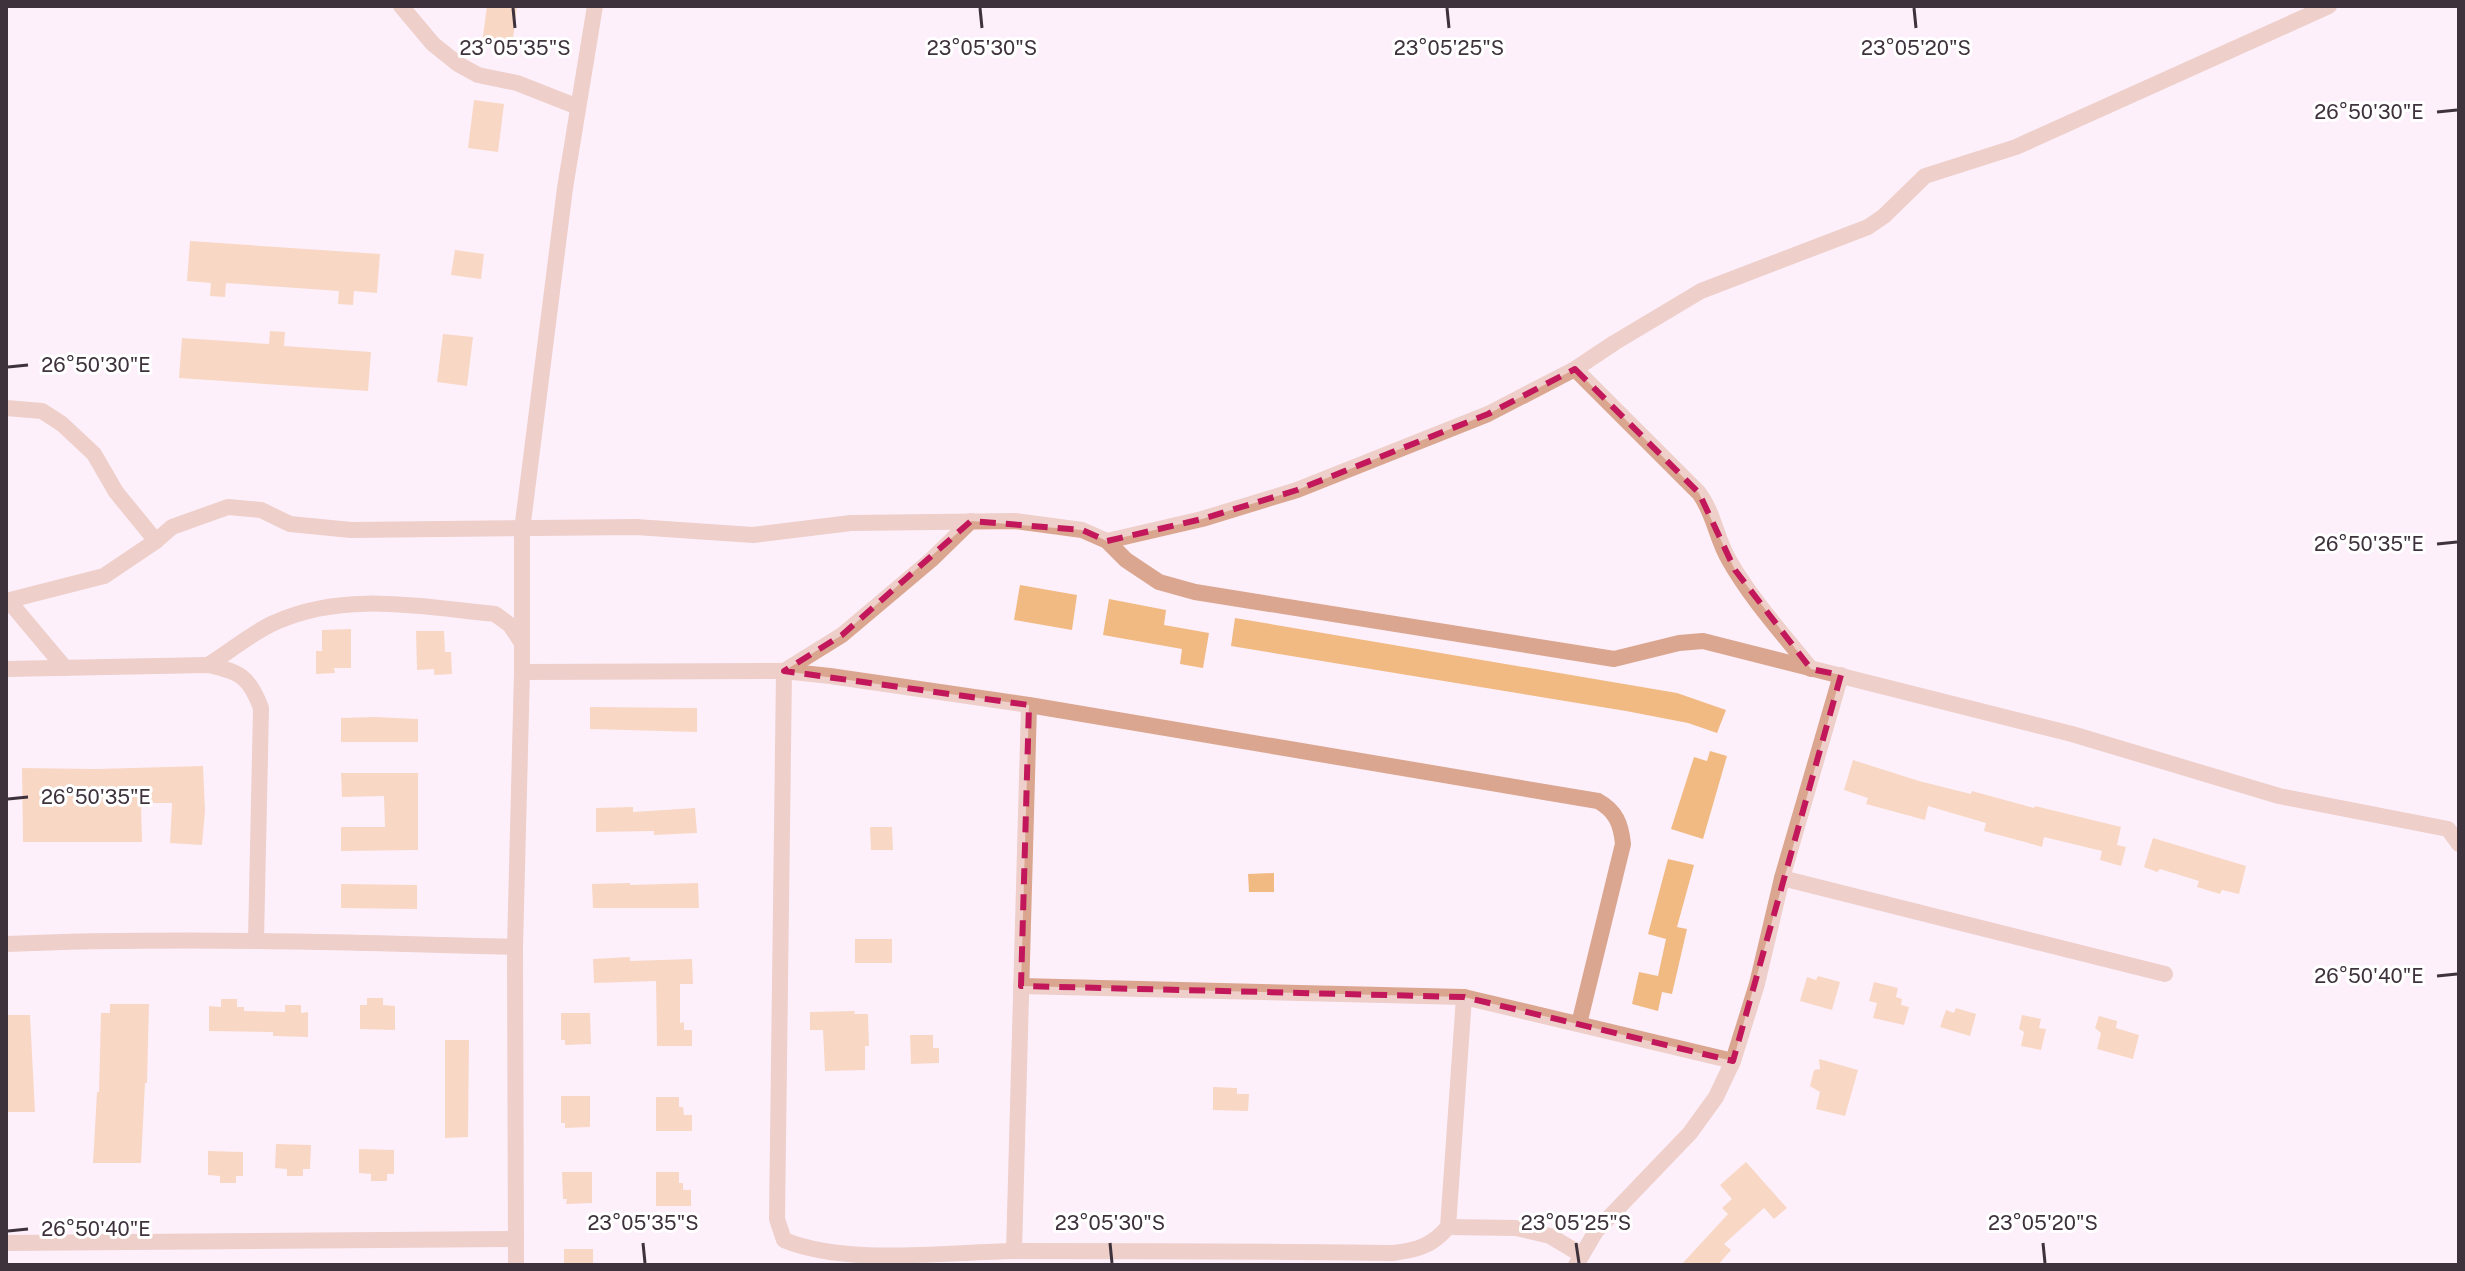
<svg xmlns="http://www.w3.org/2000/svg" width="2465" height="1271" font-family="'Public Sans',sans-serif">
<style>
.building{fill:#f2ba83}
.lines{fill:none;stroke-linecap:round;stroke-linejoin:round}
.street{stroke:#dba68f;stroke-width:16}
.marked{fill:none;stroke:#c2185b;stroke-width:6;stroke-dasharray:16 10;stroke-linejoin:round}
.ticks{fill:none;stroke:#3e323c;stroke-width:3}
.ticks-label{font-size:20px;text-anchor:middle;fill:#3e323c;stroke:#fff;stroke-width:6;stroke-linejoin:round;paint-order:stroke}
</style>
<rect width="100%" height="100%" fill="#fdf0fb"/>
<!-- building -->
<g class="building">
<polygon points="487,6 517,6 512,47 482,44"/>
<polygon points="474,100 504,104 498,152 468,148"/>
<polygon points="190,241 380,254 377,293 354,291 353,305 338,304 339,291 226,283 225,297 210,296 211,283 187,281"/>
<polygon points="455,250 484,254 481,279 451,275"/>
<polygon points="270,331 285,332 284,346 371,352 368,391 179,378 182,338 269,344"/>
<polygon points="443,334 473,337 467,386 437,382"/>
<polygon points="1020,585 1077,595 1072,630 1014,620"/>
<polygon points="1109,599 1166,610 1164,625 1209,633 1203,668 1180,664 1182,649 1103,635"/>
<polygon points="1235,618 1677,693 1726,710 1717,733 1688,723 1626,711 1231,646"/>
<polygon points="351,629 351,668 334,668 335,673 316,674 316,651 322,651 322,630"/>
<polygon points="416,631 444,631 445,652 451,652 452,674 434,675 434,669 417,670"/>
<polygon points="590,707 697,708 697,732 590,729"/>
<polygon points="375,717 418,719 418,742 341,742 341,718"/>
<polygon points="1710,751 1727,756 1703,839 1671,829 1694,757 1707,761"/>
<polygon points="1853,760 1919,781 1971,794 1972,791 2034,808 2035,806 2121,827 2117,845 2126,847 2121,866 2100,860 2102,851 2044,837 2042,847 2025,842 1984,831 1986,823 1928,806 1925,820 1866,804 1868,798 1844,790"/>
<polygon points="203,766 205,811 202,845 170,843 172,803 141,803 142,842 23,842 22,768 96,769"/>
<polygon points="341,773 418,773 418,850 341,851 341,827 385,827 384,796 342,797"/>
<polygon points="633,807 633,812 695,808 697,833 654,835 654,831 596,832 596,808"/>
<polygon points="870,827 892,827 893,850 871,850"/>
<polygon points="2153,838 2246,866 2239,894 2222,890 2220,894 2197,887 2199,881 2160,869 2157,872 2144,867"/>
<polygon points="1668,859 1694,865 1677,927 1687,929 1672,994 1662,992 1658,1011 1632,1004 1639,972 1658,976 1666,939 1648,934"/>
<polygon points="1274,873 1274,892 1249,892 1248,874"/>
<polygon points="630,883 630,885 698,883 699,908 593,908 592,884"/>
<polygon points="341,884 417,885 417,909 341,908"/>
<rect x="855" y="939" width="37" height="24"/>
<polygon points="630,957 630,961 692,959 693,984 680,984 680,1023 684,1022 684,1030 692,1030 692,1046 657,1046 656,981 594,983 593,959"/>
<polygon points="1818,976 1840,982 1832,1010 1800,1001 1807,977 1816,980"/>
<polygon points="1874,982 1898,988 1896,997 1902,999 1901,1005 1909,1007 1904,1025 1873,1018 1877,1003 1869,1001"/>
<polygon points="367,998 383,998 383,1005 395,1006 395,1030 360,1029 360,1005 367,1005"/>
<polygon points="221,999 237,999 237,1007 244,1007 244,1011 285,1012 285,1005 301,1005 301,1013 308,1012 308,1037 273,1036 273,1032 209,1031 209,1006 221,1007"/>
<polygon points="110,1004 149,1004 147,1083 145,1083 141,1163 93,1163 97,1092 99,1092 101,1013 110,1013"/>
<polygon points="1956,1008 1976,1014 1970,1036 1940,1027 1946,1010 1954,1013"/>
<polygon points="855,1011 854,1014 868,1014 869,1046 865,1046 865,1070 825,1071 823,1030 810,1030 810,1012"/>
<polygon points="561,1013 590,1013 591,1044 565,1045 565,1040 561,1040"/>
<polygon points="6,1015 30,1015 35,1112 6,1112"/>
<polygon points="2022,1015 2041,1019 2039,1028 2046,1029 2041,1050 2021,1046 2024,1032 2019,1029"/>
<polygon points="2099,1016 2117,1021 2116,1028 2139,1035 2133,1059 2097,1049 2101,1033 2095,1028"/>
<polygon points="910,1035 933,1035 933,1048 939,1048 939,1063 911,1064"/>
<polygon points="445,1040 469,1040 468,1137 445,1138"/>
<polygon points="1819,1059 1858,1070 1845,1116 1816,1109 1820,1092 1810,1086 1814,1070 1820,1069"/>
<polygon points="1213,1087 1237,1088 1237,1094 1249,1094 1248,1111 1213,1110"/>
<polygon points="561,1096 590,1096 590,1127 565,1128 565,1123 561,1123"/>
<polygon points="656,1097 679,1097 679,1107 683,1107 684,1115 692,1115 692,1131 656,1131"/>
<polygon points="276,1144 311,1145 310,1169 303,1169 303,1176 287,1176 287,1169 275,1168"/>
<polygon points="359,1149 394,1150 394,1174 387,1174 387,1181 371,1181 371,1174 359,1173"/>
<polygon points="208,1151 243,1152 243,1176 236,1176 236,1183 220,1183 220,1176 208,1175"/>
<polygon points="1746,1162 1787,1208 1774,1219 1764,1208 1724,1244 1731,1250 1718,1265 1681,1265 1728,1214 1722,1208 1732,1199 1720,1185"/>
<polygon points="562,1172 592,1172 592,1203 566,1204 567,1199 563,1199"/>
<polygon points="656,1172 679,1172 679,1183 683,1183 683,1190 691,1190 691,1206 656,1206"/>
<rect x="564" y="1249" width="29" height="16"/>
</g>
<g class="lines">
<!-- street -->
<g class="street">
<polyline points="401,6 433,44 458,64 478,75 517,83 578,107"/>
<path d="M 1575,369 L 1699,493 C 1714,513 1716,538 1729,560 C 1751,599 1783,634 1811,669"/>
<polyline points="6,408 42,411 62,424 94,454 116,492 156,541"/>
<path d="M 971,521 L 931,560 L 842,635 L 784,671 L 777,1219 L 784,1240 C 847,1266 945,1252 1014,1251 C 1140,1251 1267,1251 1393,1253 C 1417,1250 1432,1246 1448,1227 L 1464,997"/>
<polyline points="1107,541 1202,519 1297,490 1488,414 1575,369 1614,343 1701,291 1868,227 1884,216 1925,176 2016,147 2329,6"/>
<polyline points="8,600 65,668"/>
<polyline points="6,601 104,576 156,541 172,527 228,507 261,510 290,524 351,530 636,527 753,535 851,523 1015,521 1082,530 1107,541 1126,560 1159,582 1195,592 1614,659 1679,643 1703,641 2072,734 2279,796 2448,829 2459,844"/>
<path d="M 208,665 C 230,652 252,632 276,622 C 345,591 422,607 495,614 L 510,625 L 522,643"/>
<path d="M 6,669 L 208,665 C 240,672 249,676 261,708 L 256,940"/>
<path d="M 522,672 L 784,671 L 830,676 L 1029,705 L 1598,801 C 1616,811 1621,824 1623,844 L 1579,1024"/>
<polyline points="1782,878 2165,974"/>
<path d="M 6,944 C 176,937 345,942 515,947"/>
<polyline points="1021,986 1464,997 1733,1061"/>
<polyline points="1448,1227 1516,1228 1550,1236 1582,1255"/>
<polyline points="6,1243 516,1239"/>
<polyline points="1014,1251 1029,705"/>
<polyline points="516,1265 515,947 522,672 522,530 565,188 595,6"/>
<polyline points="1576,1265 1596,1231 1690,1133 1716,1097 1733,1061 1757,984 1782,878 1841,675"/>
</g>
</g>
<!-- marked area -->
<path d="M0 0H2465V1271H0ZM 1575,369 L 1699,493 L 1735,570 L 1811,669 L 1841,675 L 1733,1061 L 1464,997 L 1021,986 L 1029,705 L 784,671 L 842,635 L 971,521 L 1082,530 L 1107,541 L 1202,519 L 1297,490 L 1488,414 Z" fill="#fdf0fb" fill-opacity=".55" fill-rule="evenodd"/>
<path class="marked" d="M 1575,369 L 1699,493 L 1735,570 L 1811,669 L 1841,675 L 1733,1061 L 1464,997 L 1021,986 L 1029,705 L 784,671 L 842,635 L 971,521 L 1082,530 L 1107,541 L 1202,519 L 1297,490 L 1488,414 Z"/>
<!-- ticks -->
<path class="ticks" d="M 513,8 L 515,28M 980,8 L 982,28M 1447,8 L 1449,28M 1914,8 L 1916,28M 2437,112 L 2457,110M 8,367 L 28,365M 2437,544 L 2457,542M 8,799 L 28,797M 2437,976 L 2457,974M 8,1231 L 28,1229M 643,1243 L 645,1263M 1110,1243 L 1112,1263M 1576,1243 L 1579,1263M 2043,1243 L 2045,1263"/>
<g class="ticks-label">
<text x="515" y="55">23°05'35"S</text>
<text x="982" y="55">23°05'30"S</text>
<text x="1449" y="55">23°05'25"S</text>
<text x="1916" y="55">23°05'20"S</text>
<text x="2369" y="119">26°50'30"E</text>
<text x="96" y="372">26°50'30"E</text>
<text x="2369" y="551">26°50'35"E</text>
<text x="96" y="804">26°50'35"E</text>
<text x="2369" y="983">26°50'40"E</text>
<text x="643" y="1230">23°05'35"S</text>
<text x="1110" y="1230">23°05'30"S</text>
<text x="1576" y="1230">23°05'25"S</text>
<text x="2043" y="1230">23°05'20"S</text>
<text x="96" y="1236">26°50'40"E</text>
</g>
<!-- border -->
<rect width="2465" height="1271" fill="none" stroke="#3e323c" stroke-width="16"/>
</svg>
